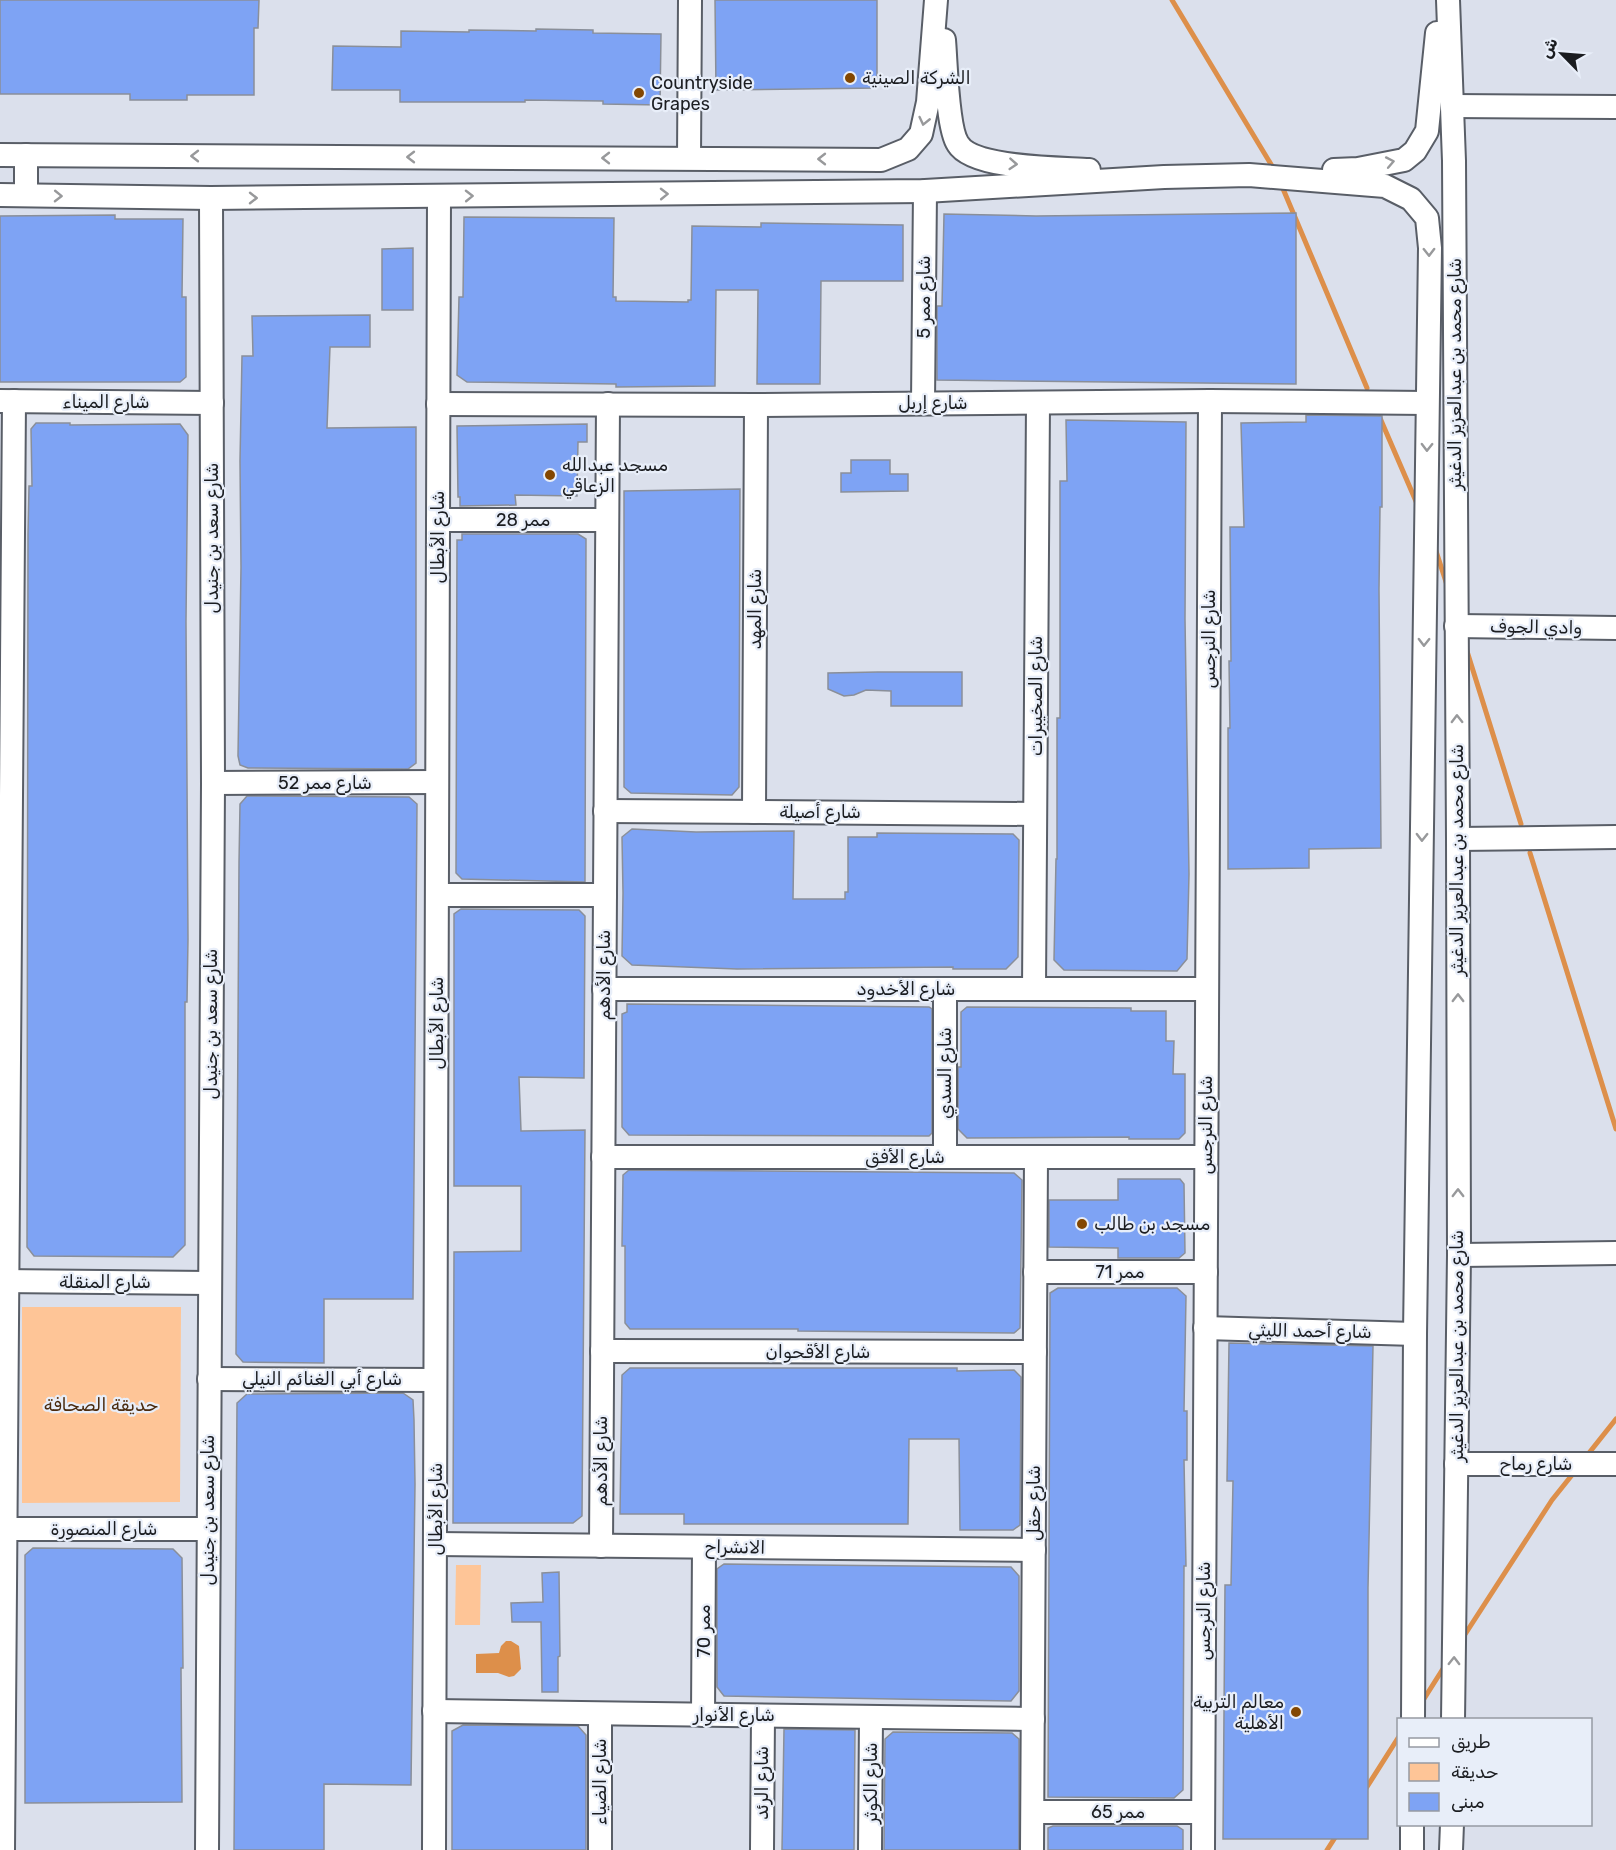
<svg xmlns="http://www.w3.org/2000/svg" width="1616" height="1850" font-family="Rubik,Vazirmatn,sans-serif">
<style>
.green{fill:#fec597}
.water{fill:#dd8f4a}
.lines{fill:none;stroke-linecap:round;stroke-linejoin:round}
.stream{stroke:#dd8f4a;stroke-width:5}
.building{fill:#7ea3f4;stroke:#8a8f99;stroke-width:1.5}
.minor-casing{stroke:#595e67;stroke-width:26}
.minor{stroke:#fff;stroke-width:22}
.oneway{stroke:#98999b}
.poi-dot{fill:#834701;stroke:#e8eef9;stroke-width:2}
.labels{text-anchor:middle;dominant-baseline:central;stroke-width:4.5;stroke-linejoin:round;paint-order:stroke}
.poi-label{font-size:18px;fill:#1b1d21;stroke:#e8eef9;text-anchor:start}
.street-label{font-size:18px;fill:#1b1d21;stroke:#e8eef9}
.park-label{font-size:18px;fill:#4a2a0d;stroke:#e8eef9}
</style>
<rect width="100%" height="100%" fill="#dbe0ec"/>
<!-- green -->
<g class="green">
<polygon points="22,1307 181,1307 180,1502 22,1503"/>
<polygon points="456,1565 481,1565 480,1625 455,1625"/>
</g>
<!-- water -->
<polygon class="water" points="506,1641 511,1641 519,1646 521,1669 514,1676 509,1677 498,1673 476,1673 476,1654 499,1653 501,1646"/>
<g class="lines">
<!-- stream -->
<g class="stream">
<polyline points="1172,0 1275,171"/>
<polyline points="1281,184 1367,388"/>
<polyline points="1380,418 1418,506"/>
<polyline points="1435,548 1447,585"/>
<polyline points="1466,648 1521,824"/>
<polyline points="1530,853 1616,1129"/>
<polyline points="1585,1458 1616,1419"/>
<polyline points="1462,1639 1552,1500 1576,1470"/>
<polyline points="1422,1702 1446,1664"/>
<polyline points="1365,1790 1398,1738"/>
<polyline points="1327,1850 1338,1833"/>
</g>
</g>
<!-- building -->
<g class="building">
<polygon points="0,0 259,0 258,28 254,28 254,95 187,95 187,100 130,100 130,94 0,94"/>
<polygon points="715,0 877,0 877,88 716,90"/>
<polygon points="536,29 593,30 593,33 661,34 660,105 603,104 603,101 525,100 525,102 400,102 400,90 332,90 333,46 401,47 401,31 469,32 469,30 536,31"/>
<polygon points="1296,213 1296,384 937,380 937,306 942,306 944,214 1036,216"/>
<polygon points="115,215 115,219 183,219 182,297 186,297 186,377 180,382 0,382 0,216"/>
<polygon points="464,217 614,218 613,297 616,297 616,301 688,302 688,300 691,300 692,226 761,227 761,223 903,225 903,281 821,281 820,384 757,384 758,290 716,290 715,386 616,387 616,384 467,382 457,375 459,297 463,297"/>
<polygon points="413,248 413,310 382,310 382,249"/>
<polygon points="370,315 370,347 330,347 327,428 416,427 416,763 408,769 248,768 240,765 238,756 241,567 240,461 242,356 253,356 252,316"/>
<polygon points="1306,415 1382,416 1382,507 1380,507 1379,589 1381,848 1309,849 1309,868 1228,869 1228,728 1230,728 1229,661 1231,661 1230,527 1244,527 1241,423 1306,422"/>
<polygon points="1066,420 1186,422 1185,619 1189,874 1187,959 1177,971 1064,970 1054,960 1056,859 1057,859 1057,718 1060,718 1060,481 1067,481"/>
<polygon points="36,423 70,423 70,425 180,424 188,435 186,622 188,939 187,1002 185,1002 185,1245 173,1257 34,1256 27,1247 28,535 29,486 32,486 31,429"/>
<polygon points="587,424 587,442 578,442 577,496 515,495 516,505 460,506 460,497 458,497 457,426"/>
<polygon points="851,460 890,460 890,474 908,474 908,491 841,492 841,473 851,473"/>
<polygon points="740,489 739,787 732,795 631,793 624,787 624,491"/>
<polygon points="462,534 578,534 586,539 585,882 462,879 456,873 457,540 462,540"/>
<polygon points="878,672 962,672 962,706 891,706 891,691 866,690 854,695 844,696 828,689 828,673"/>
<polygon points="247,796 409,797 417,804 413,1299 324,1299 324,1363 243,1362 236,1354 239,863 240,804"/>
<polygon points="632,829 696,832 794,831 793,899 845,899 845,892 848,892 848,837 877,837 877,833 1013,834 1019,840 1018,957 1006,969 953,969 953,967 737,969 632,965 622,956 623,893 622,837"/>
<polygon points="461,909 579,910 585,916 584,1078 519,1077 521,1131 585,1130 582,1516 573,1523 453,1523 454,1252 521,1251 521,1186 454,1186 454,914"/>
<polygon points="627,1004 929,1007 932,1009 932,1133 929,1136 629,1135 622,1127 622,1014 627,1012"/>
<polygon points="967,1007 1131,1008 1131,1011 1166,1011 1166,1041 1174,1041 1173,1074 1185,1074 1185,1133 1179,1139 1129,1139 1129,1137 967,1138 958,1129 958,1067 961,1067 961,1012"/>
<polygon points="629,1170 1014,1173 1022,1180 1020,1328 1014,1333 798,1331 798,1329 630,1329 625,1323 625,1246 622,1246 623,1175"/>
<polygon points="1118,1179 1180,1179 1184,1184 1185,1253 1179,1258 1118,1258 1118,1248 1049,1247 1049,1200 1118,1200"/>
<polygon points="1058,1288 1177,1288 1186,1296 1184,1411 1187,1411 1187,1460 1184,1460 1186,1566 1184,1566 1183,1790 1174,1798 1048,1797 1050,1309 1050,1293"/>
<polygon points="1229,1343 1373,1346 1368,1588 1368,1839 1223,1839 1225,1585 1231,1585 1233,1481 1227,1481"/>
<polygon points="630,1368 957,1368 957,1371 1014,1370 1021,1377 1020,1525 1013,1530 960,1530 959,1439 909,1439 908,1524 684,1524 684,1514 620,1514 622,1375"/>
<polygon points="403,1393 413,1400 414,1420 415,1484 411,1785 324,1784 324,1850 234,1850 237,1403 247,1394"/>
<polygon points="33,1548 173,1549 182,1558 183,1668 181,1668 182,1802 25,1803 25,1555"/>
<polygon points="724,1564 1011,1567 1019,1576 1019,1691 1011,1701 724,1696 717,1687 717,1569"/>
<polygon points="559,1572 560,1656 558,1657 558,1692 542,1692 541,1622 512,1622 511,1603 543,1602 542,1573"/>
<polygon points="463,1725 578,1726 586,1735 586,1850 452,1850 452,1731"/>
<polygon points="784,1729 855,1730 854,1850 782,1850"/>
<polygon points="893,1732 1012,1733 1019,1739 1019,1850 884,1850 885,1739"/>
<polygon points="1053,1826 1177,1826 1183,1830 1183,1850 1048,1850 1048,1828"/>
</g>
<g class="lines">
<!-- minor casing -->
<g class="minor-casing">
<g id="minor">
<polyline points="1448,0 1454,161 1458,839 1459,1255 1453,1720"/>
<path d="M 944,40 C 946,62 947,128 958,144 C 973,169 1060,168 1089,170"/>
<polyline points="1452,106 1616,107"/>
<polyline points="0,155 881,160 908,149 921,134 928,102 936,0"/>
<polyline points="689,158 690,0"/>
<polyline points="1334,170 1358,169 1404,160 1415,151 1427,131 1437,33"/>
<polyline points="0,195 211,198 925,191 1164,177 1249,175 1385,186 1411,199 1427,218 1430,248 1415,1334 1413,1720"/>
<polyline points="26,195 26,155"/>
<polyline points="0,401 212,403"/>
<polyline points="923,403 925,191"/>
<polyline points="438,404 756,405 1210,401 1427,403"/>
<polyline points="438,520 607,520"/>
<polyline points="1456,626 1616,628"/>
<polyline points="213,783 437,782"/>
<polyline points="605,811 1035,814"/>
<polyline points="754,812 756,405"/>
<polyline points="1458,839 1616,837"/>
<polyline points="437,895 605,895"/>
<polyline points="604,989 1207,989"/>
<polyline points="945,989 945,1157"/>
<polyline points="1034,989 1038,403"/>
<polyline points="603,1157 1206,1157"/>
<polyline points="1459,1255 1616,1253"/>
<polyline points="1035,1272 1206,1272"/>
<polyline points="0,1281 209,1283"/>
<polyline points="1205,1328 1415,1334"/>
<polyline points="602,1351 1035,1352"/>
<polyline points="209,1379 435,1380"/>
<polyline points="1456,1464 1616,1464"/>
<polyline points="0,1529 208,1529"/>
<polyline points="436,1544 1034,1550"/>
<polyline points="601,1546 608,404"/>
<polyline points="434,1711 1033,1719"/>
<polyline points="703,1715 704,1547"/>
<polyline points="1033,1812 1203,1812"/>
<polyline points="3,1850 14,401"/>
<polyline points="207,1850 213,783 211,198"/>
<polyline points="434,1850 439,197"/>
<polyline points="600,1850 600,1714"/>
<polyline points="762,1850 763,1716"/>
<polyline points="870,1850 871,1717"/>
<polyline points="1032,1850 1036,1157"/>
<polyline points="1203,1850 1210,401"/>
<polyline points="1412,1850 1412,1824"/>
<polyline points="1451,1850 1452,1824"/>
</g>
</g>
<!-- minor -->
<use href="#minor" class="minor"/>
</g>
<!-- one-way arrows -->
<defs><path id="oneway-chevron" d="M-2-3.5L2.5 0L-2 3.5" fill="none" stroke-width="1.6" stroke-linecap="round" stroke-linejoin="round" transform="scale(1.5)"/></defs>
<g class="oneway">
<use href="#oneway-chevron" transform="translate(924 121) rotate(103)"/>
<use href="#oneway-chevron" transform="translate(195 156) rotate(-180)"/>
<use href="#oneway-chevron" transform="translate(411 157) rotate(-180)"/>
<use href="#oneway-chevron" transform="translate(606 158) rotate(-180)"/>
<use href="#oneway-chevron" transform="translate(822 159) rotate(-180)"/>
<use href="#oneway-chevron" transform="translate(1390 162) rotate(-11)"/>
<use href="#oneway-chevron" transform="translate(1013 164) rotate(4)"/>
<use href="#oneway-chevron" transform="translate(664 194) rotate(-1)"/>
<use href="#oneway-chevron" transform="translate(58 196) rotate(1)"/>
<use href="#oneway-chevron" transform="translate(469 196) rotate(-1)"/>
<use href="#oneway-chevron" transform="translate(253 198)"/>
<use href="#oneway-chevron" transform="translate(1429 252) rotate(89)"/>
<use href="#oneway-chevron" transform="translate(1427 447) rotate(91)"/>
<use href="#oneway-chevron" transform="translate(1424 642) rotate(91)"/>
<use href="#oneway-chevron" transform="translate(1457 719) rotate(-91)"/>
<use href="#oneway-chevron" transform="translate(1422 837) rotate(91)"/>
<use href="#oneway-chevron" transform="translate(1458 998) rotate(-90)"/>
<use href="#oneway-chevron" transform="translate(1458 1193) rotate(-90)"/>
<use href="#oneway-chevron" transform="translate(1454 1661) rotate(-89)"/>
</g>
<!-- markers -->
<g class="poi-dot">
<circle cx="850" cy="78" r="6"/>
<circle cx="639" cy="93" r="6"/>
<circle cx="550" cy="475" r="6"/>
<circle cx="1082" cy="1224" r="6"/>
<circle cx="1296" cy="1712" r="6"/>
</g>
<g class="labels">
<!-- poi labels -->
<g class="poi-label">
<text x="862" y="78">الشركة الصينية</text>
<text x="651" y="83">Countryside<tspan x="651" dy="21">Grapes</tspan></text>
<text x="562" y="465">مسجد عبدالله<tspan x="562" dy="21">الزعاقي</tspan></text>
<text x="1094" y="1224">مسجد بن طالب</text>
<text x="1284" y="1702" text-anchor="end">معالم التربية<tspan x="1284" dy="21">الأهلية</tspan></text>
</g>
<!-- street labels -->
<g class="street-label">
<text transform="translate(924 297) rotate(-90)">شارع ممر 5</text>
<text transform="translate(1455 374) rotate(-90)">شارع محمد بن عبدالعزيز الدغيثر</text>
<text x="106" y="402">شارع الميناء</text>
<text x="933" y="403">شارع إربل</text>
<text x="523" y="520">ممر 28</text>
<text transform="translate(438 537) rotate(-90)">شارع الأبطال</text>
<text transform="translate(212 538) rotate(-90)">شارع سعد بن جنيدل</text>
<text transform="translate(755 609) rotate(-90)">شارع المهد</text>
<text transform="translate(1536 627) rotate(1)">وادي الجوف</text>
<text transform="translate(1209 639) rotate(-90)">شارع النرجس</text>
<text transform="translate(1036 696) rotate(-90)">شارع الصخيبرات</text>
<text x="325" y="783">شارع ممر 52</text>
<text x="820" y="812">شارع أصيلة</text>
<text transform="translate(1457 860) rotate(-90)">شارع محمد بن عبدالعزيز الدغيثر</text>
<text transform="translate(604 975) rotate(-90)">شارع الأدهم</text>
<text x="906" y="989">شارع الأخدود</text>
<text transform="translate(437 1023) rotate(-90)">شارع الأبطال</text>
<text transform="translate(211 1024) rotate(-90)">شارع سعد بن جنيدل</text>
<text transform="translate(945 1073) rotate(-90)">شارع السدي</text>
<text transform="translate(1206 1125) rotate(-90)">شارع النرجس</text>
<text x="905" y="1157">شارع الأفق</text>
<text x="1120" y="1272">ممر 71</text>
<text x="105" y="1282">شارع المنقلة</text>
<text transform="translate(1310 1331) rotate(1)">شارع أحمد الليثي</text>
<text transform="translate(1457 1346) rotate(-90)">شارع محمد بن عبدالعزيز الدغيثر</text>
<text x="818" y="1352">شارع الأقحوان</text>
<text x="322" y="1379">شارع أبي الغنائم النيلي</text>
<text transform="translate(601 1461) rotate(-90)">شارع الأدهم</text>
<text x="1536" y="1464">شارع رماح</text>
<text transform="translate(1034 1503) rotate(-90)">شارع حقل</text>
<text transform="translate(436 1509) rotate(-90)">شارع الأبطال</text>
<text transform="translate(208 1510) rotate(-90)">شارع سعد بن جنيدل</text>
<text x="104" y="1529">شارع المنصورة</text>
<text transform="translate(735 1547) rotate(1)">الانشراح</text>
<text transform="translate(1204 1611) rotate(-90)">شارع النرجس</text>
<text transform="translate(704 1631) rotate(-90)">ممر 70</text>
<text x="734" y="1715">شارع الأنوار</text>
<text transform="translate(600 1782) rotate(-90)">شارع الضياء</text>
<text transform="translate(762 1783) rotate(-90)">شارع الرئد</text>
<text transform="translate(871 1783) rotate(-90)">شارع الكوثر</text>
<text x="1118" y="1812">ممر 65</text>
</g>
<!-- park labels -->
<g class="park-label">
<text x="101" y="1405">حديقة الصحافة</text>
</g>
</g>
<!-- legend -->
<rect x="1397" y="1718" width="195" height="108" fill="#e8eef9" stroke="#969aa3" stroke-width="1.5"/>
<rect x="1409" y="1738" width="30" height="9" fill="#ffffff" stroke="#969aa3" stroke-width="1.5"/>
<text x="1451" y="1748" font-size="18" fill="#1b1d21">طريق</text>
<rect x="1409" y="1763" width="30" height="18" fill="#fec597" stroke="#969aa3" stroke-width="1.5"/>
<text x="1451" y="1778" font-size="18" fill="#1b1d21">حديقة</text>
<rect x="1409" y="1793" width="30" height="18" fill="#7ea3f4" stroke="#969aa3" stroke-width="1.5"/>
<text x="1451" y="1808" font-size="18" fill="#1b1d21">مبنى</text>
<!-- north arrow -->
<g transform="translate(1562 54) rotate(295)" stroke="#e8eef9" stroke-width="4.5" paint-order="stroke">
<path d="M0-4.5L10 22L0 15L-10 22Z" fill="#1b1d21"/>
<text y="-9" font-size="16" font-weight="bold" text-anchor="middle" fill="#1b1d21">ش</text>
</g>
</svg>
